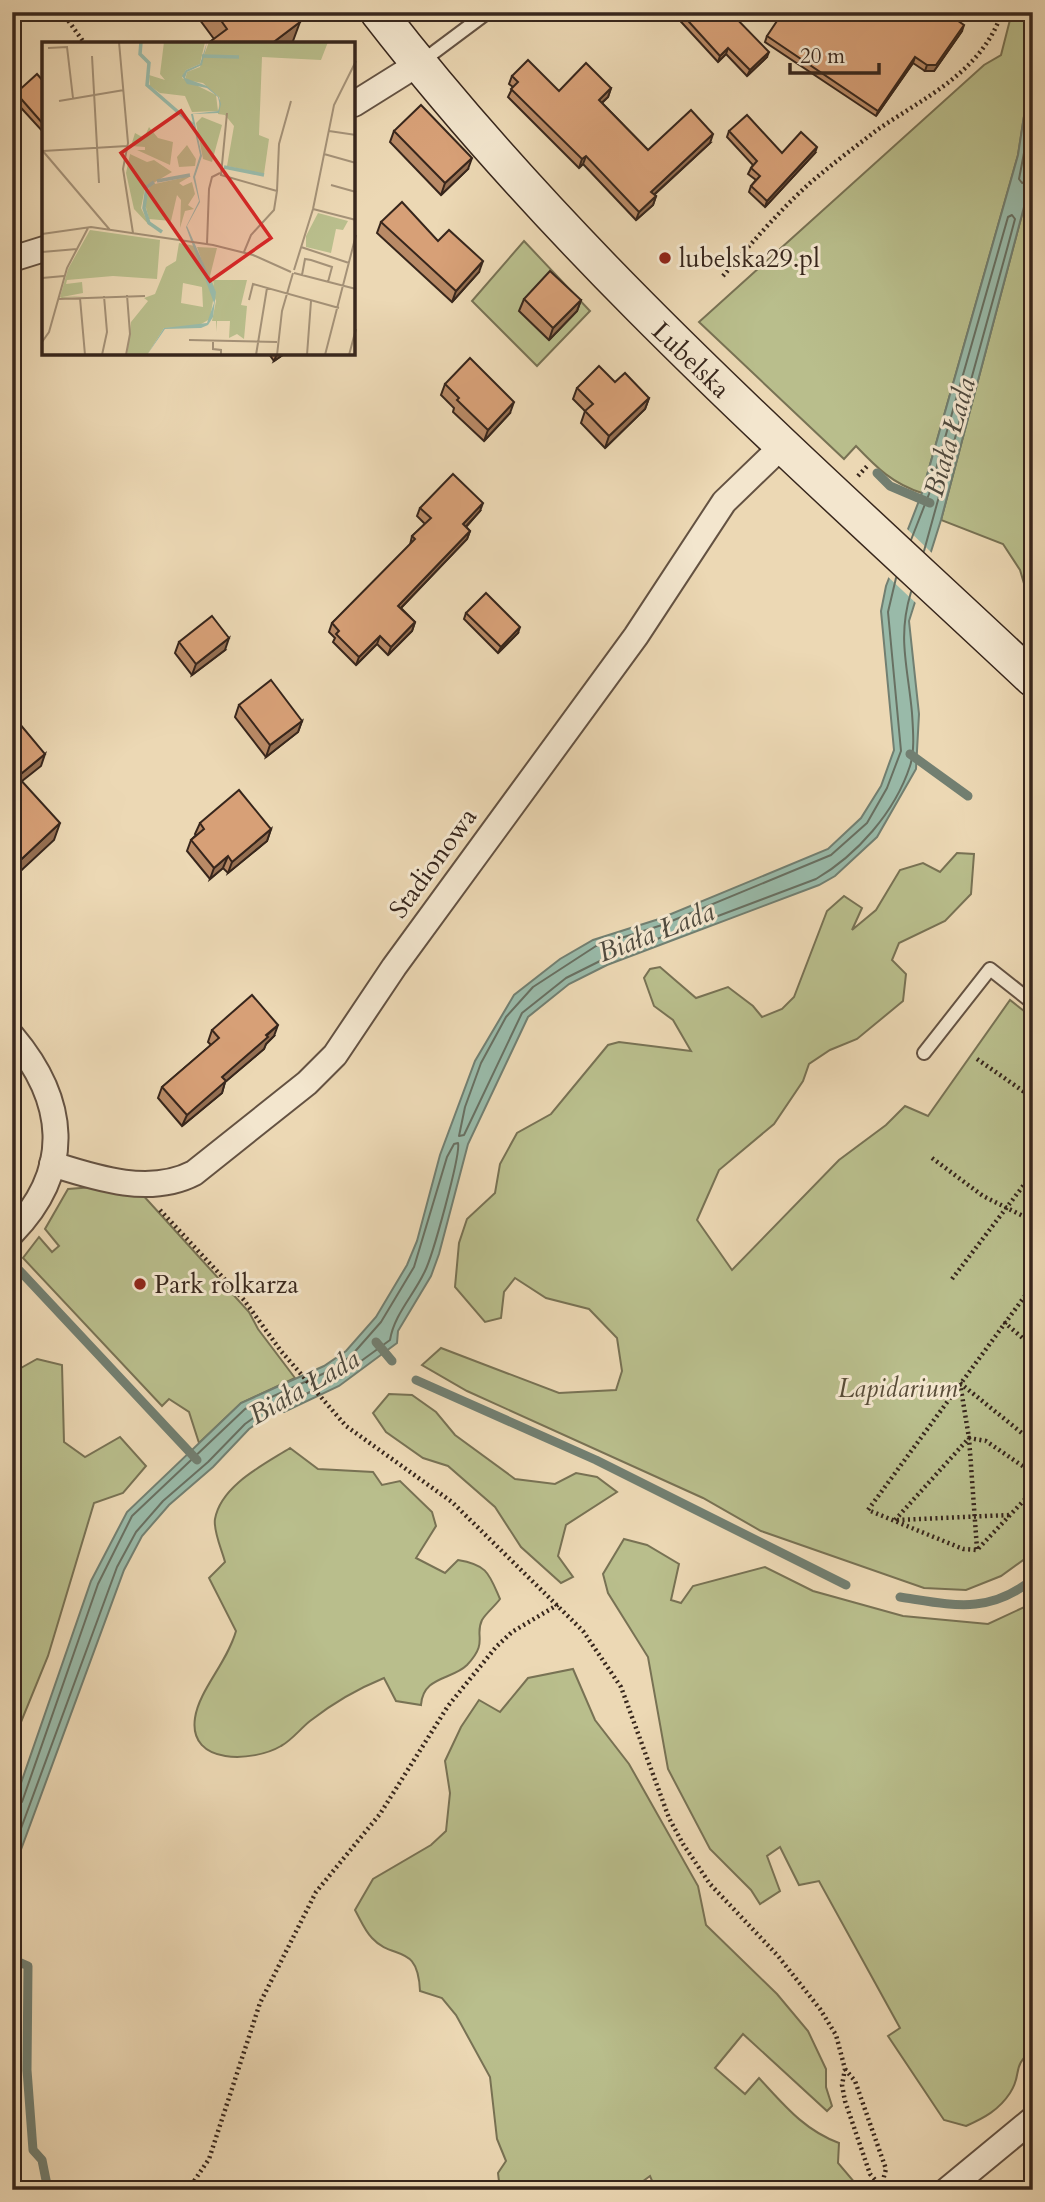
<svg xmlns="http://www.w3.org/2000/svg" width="1045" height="2202" font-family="Cardo,serif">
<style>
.green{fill:#b9be8c;stroke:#787254;stroke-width:2}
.water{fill:#99baa9;stroke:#727f71;stroke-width:2}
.pier{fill:#ecd8b4}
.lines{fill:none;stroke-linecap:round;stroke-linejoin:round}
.shore{stroke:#687062;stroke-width:2}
.stream{stroke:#727f71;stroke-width:9}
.lane-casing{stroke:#645242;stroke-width:16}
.street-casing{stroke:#645242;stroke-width:28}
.secondary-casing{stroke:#37261c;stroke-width:38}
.path{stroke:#37261c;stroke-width:4.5;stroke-dasharray:2 3.5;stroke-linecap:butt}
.lane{stroke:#f3e6ce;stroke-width:12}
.street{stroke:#f3e6ce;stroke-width:24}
.secondary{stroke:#f3e6ce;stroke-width:35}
.wall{fill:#b98a66;stroke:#37261c;stroke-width:2}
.shaded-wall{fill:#967053;stroke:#37261c;stroke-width:2}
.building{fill:#d7a077;stroke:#37261c;stroke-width:2}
.poi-dot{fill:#8f2418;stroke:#f3e6ce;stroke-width:2.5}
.labels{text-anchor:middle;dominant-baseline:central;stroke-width:6;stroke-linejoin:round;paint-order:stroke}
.poi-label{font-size:26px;fill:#37261c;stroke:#f3e6ce;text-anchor:start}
.street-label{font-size:26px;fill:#37261c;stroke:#f3e6ce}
.park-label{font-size:26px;font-style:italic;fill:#584c38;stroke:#f3e6ce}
.water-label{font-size:28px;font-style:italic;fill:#504b3f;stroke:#f3e6ce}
.inset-river{fill:none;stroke:#99baa9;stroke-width:3.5}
.inset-road{fill:none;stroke:#a49177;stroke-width:2}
.view{fill:#d62828;fill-opacity:0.15;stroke:#d62828;stroke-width:3.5}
.inset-edge{fill:none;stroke:#37261c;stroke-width:3.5}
</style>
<rect width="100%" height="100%" fill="#ecd8b4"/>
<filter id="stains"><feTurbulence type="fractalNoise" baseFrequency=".00286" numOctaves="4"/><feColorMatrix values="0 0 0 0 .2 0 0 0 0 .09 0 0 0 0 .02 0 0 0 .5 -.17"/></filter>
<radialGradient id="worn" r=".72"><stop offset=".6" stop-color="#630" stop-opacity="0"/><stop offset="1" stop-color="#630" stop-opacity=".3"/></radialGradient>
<!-- green -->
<g class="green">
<path d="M 1012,12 L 1033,12 L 1033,58 L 1018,155 L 922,493 C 893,484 877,468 856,446 L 844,459 L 699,322 L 984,65 L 1001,55 Z"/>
<polygon points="1033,173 1033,614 1020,570 1003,544 941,520"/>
<polygon points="524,241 590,311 537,366 472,301"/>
<polygon points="957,853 974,854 971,894 945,921 899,943 892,960 906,974 903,1001 857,1039 830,1050 809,1064 803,1081 774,1124 719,1170 697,1220 732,1270 839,1160 886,1125 905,1106 928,1116 1010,1000 1033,1018 1033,1553 1001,1576 966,1590 924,1588 761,1531 703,1498 467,1391 422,1365 441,1348 559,1393 616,1390 622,1371 617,1338 589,1309 546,1298 515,1278 504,1292 501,1318 485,1322 455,1287 459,1243 467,1219 495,1193 500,1164 517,1133 551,1114 608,1045 619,1042 691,1051 673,1020 654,1006 644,978 650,969 660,967 696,998 728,987 753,1006 762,1017 782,1009 794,997 827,911 844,896 862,908 852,930 876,910 900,870 923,863 940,872"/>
<polygon points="94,1187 141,1193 249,1312 258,1329 295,1378 241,1403 199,1443 189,1412 169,1399 162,1406 23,1258 39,1237 52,1252 59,1246 45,1229 68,1189"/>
<polygon points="37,1359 62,1365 64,1442 85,1457 120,1437 146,1466 123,1493 94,1503 48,1656 12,1744 12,1373"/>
<polygon points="389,1394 412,1395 436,1412 455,1435 515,1479 555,1484 576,1473 597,1477 617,1492 566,1525 558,1556 573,1577 561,1583 521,1547 495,1507 448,1466 423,1458 386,1432 373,1413"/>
<path d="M 290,1448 L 318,1469 L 373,1472 L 382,1485 L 400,1481 L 432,1512 L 436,1526 L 416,1558 L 445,1573 L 458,1560 C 488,1565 489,1574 500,1599 C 495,1606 486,1613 482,1620 C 474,1636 489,1642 467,1665 C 452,1680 423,1676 421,1705 L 396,1701 L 384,1678 C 357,1689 333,1703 310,1721 C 300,1729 292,1740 281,1746 C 254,1762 188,1766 195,1718 C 199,1690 227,1663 236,1631 L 209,1578 L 225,1562 C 222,1550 213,1531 215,1519 C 221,1485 265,1464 290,1448 Z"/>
<path d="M 624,1539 L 647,1545 L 679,1564 L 671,1600 L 681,1603 L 693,1586 L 765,1567 L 813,1591 L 903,1616 L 988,1624 L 1033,1603 L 1033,2049 C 1010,2068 1023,2074 1010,2093 C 999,2110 984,2118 966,2126 L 944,2120 L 888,2036 L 900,2028 L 819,1881 L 799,1885 L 780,1847 L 767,1856 L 780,1891 L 760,1904 L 751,1890 L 710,1849 L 668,1769 L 648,1657 L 608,1593 L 603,1574 Z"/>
<path d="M 573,1669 L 595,1720 L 629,1764 L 698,1886 L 706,1925 L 777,1994 L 808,2031 L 826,2069 L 826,2087 L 832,2106 L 827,2111 L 743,2034 L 715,2068 L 745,2094 L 759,2078 C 784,2105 804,2130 839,2143 L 838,2163 L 861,2190 L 656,2190 L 650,2176 L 631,2190 L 500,2190 L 498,2173 L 506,2161 L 497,2139 L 490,2077 L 456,2015 L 442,1998 L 420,1991 C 418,1942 393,1961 372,1938 C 365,1931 360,1919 355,1910 L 373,1879 L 431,1845 L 446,1831 L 450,1793 L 445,1761 L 461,1727 L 479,1700 L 500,1712 L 528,1678 Z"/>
</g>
<!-- water -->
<polygon class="water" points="1033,58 1033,173 941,520 909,621 919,714 916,769 877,837 835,876 819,885 607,965 569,984 528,1017 468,1144 439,1254 431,1276 398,1331 397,1343 339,1386 284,1412 273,1412 249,1429 213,1467 169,1505 142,1536 124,1570 12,1874 12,1809 91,1581 127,1512 241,1403 324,1366 346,1351 376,1317 407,1265 417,1241 440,1155 475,1061 514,995 560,959 593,940 659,919 828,849 861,818 881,786 894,750 881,611 886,586 922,493 1018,155"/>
<!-- pier -->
<polygon class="pier" points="905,527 934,555 918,605 886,575"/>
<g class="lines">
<!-- shore -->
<g class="shore">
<polyline points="1033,106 1019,179 1022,183 1033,179"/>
<polyline points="911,540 929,494 1008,217 1012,215 1015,219 1007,249 924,551"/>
<path d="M 896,578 L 888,612 L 901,751 L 887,788 L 867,823 L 831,855 L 662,925 L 596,946 L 533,987 L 506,1017 L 481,1063 L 465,1107 L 459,1136 L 464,1135 L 522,1013 L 566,978 L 604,959 L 816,879 C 857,855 895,812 910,766 C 915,751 913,729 912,713 C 908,667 897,638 911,592"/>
<path d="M 12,1808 L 22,1802 L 98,1584 L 132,1516 L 245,1409 L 327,1372 L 351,1356 L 381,1322 L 414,1267 L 447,1157 L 454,1144 L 458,1143 C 461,1154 432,1259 424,1273 C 413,1296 394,1315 390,1340 L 335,1380 L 283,1405 L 270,1406 L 245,1424 L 208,1462 L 163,1501 L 136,1532 L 117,1567 L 12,1853"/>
</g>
<!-- stream -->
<g class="stream">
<polyline points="877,473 890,486 930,503"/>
<polyline points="910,754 968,796"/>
<polyline points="19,1270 197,1460"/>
<polyline points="376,1342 392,1361"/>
<polyline points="416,1380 596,1460 846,1585"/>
<path d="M 900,1597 C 953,1605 989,1615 1033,1579"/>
<polyline points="12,1959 28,1966 27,2070 33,2150 42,2160 48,2190"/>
</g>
<!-- lane casing -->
<g class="lane-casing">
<g id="lane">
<polyline points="421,62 488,12"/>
<polyline points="924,1053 990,969 1033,1003"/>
</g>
</g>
<!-- street casing -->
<g class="street-casing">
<g id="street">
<polyline points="354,104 418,64"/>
<polyline points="12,259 44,249"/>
<path d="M 12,1036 C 66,1100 74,1169 12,1233"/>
<path d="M 52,1164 C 96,1178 150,1196 194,1173 L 307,1083 L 335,1055 L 394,967 L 636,636 L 724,502 L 782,446"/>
<polyline points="947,2190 1033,2119"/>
</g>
</g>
<!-- secondary casing -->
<g class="secondary-casing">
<path id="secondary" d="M 378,12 C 570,260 805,465 1033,679"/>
</g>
<!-- path -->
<g class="path">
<polyline points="62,12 85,44"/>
<path d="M 723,276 C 751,244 789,199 822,173 C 840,158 859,144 877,130 C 925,97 982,72 1002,12"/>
<polyline points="858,476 869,464"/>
<polyline points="977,1059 1033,1098"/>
<polyline points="932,1158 983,1196 1033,1221"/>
<polyline points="160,1210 244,1300 281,1351 346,1426 452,1502 583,1631 621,1687 669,1818 683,1844 710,1884 778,1956 820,2009 836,2035 845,2069 842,2085 845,2101 870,2174 884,2190"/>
<polyline points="952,1279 1033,1173"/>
<polyline points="1004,1322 1033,1347"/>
<polyline points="960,1383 969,1438 977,1549"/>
<polyline points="960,1383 1033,1442"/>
<polyline points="1027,1469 1033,1461"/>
<polyline points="895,1520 969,1438 986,1441 1027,1469 1029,1495 977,1550 963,1549 868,1510 1033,1285"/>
<polyline points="897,1520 1010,1515"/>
<polyline points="845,2069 855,2081 886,2169 882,2184"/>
<polyline points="188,2190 209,2159 260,2003 316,1892 380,1814 448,1706 496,1647 512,1632 559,1604"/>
</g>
<!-- lane -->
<use href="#lane" class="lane"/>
<!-- street -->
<use href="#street" class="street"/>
<!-- secondary -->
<use href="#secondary" class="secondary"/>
</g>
<!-- wall -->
<g class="wall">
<polygon points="194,12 293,12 293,41 290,44 207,44 214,39"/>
<polygon points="672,12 730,12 767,57 747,76 726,54 718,62"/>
<polygon points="952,17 962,31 934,71 925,71 913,63 876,116 765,42 767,36"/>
<polygon points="512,76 559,91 611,88 608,97 602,103 648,150 710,143 654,195 656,196 653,205 636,220 583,164 579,168 508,97 513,87 509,84"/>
<polygon points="44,82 44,133 13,99 16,93"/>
<polygon points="394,131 468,169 441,195 390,142"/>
<polygon points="729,131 782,153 815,153 765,207 749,192 751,186 756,180 748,174 751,168 753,165 727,137"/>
<polygon points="381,222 438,241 479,272 452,302 377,233"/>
<polygon points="524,299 581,300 577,311 549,340 519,311"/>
<polygon points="269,354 284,354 274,361"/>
<polygon points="445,384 510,413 484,441 453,412 454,408 441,395"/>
<polygon points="577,388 649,398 645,409 605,448 581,423 585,411 573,399"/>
<polygon points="420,508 480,511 466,527 470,531 467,539 401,608 415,622 412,631 388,655 377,644 356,665 333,642 335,638 329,632 332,623 410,545 412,536 425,524 417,516"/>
<polygon points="466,613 518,633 498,653 464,619"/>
<polygon points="179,642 225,650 192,675 175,653"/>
<polygon points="239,705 302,721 298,732 266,757 235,717"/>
<polygon points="200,823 271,829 267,841 228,873 223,868 210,879 187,851 191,840 196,835 195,834"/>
<polygon points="212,1030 274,1036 266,1044 264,1049 225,1082 222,1093 182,1126 158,1098 162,1087 211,1045 208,1042"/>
</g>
<!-- shaded-wall -->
<g class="shaded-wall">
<polygon points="300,22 293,41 290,44 271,44"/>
<polygon points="964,25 962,31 934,71 925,71 927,65"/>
<polygon points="728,48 726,54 718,62 720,56"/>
<polygon points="769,52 767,57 747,76 750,70"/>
<polygon points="915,57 913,63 876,116 878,111"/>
<polygon points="611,88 608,97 596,108 599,100"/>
<polygon points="713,134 710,143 648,200 651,192"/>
<polygon points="817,147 815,153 765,207 767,201"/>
<polygon points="586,156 583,164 579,168 582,159"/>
<polygon points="472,158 468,169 441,195 445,183"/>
<polygon points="656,196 653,205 636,220 639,212"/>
<polygon points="483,261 479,272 452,302 456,291"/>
<polygon points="581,300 577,311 549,340 553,328"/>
<polygon points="277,354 284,354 274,361"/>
<polygon points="649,398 645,409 605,448 609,436"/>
<polygon points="514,402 510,413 484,441 488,430"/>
<polygon points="483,503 480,511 460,533 463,524"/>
<polygon points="470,531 467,539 395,614 398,606"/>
<polygon points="415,622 412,631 388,655 391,647"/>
<polygon points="520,627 518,633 498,653 501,647"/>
<polygon points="380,636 377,644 356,665 359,657"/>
<polygon points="229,638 225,650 192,675 196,664"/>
<polygon points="302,721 298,732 266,757 270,745"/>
<polygon points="45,754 41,766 12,789 16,778"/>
<polygon points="60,823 54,840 12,879 12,868"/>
<polygon points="271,829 267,841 228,873 232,862"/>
<polygon points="228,856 223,868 210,879 214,868"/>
<polygon points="278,1025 274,1036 266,1044 264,1049 225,1082 222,1093 182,1126 187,1115 222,1077"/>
</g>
<!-- building -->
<g class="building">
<polygon points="215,12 293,12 300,22 271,44 207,44 227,29"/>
<polygon points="680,12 730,12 769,52 750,70 728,48 720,56"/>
<polygon points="783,12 954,12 951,16 964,25 936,65 927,65 915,57 878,111 767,36"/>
<polygon points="528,60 559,91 586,63 611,88 599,100 648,150 691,110 713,134 651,192 656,196 639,212 586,156 582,159 511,89 518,82 512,76"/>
<polygon points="37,74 44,82 44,125 16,93"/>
<polygon points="421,105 472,158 445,183 394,131"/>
<polygon points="747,115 782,153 801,132 817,147 767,201 751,186 760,176 751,168 757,161 729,131"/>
<polygon points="402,202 438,241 449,230 483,261 456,291 381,222"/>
<polygon points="550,271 581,300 553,328 524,299"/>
<polygon points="470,358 514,402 488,430 457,400 459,398 445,384"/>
<polygon points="599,366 615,382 625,373 649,398 609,436 585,411 593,404 577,388"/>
<polygon points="453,474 483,503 463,524 470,531 398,606 415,622 391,647 380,636 359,657 336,634 339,631 332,623 415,539 412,536 431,518 420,508"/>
<polygon points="486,593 520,627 501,647 466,613"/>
<polygon points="212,616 229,638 196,664 179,642"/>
<polygon points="271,680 302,721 270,745 239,705"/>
<polygon points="14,717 45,754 16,778 12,774 12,719"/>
<polygon points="18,777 60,823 12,868 12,782"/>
<polygon points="239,790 271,829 232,862 228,856 214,868 191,840 204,829 200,823"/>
<polygon points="252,995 278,1025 266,1035 268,1037 222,1077 226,1081 187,1115 162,1087 219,1038 212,1030"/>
</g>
<!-- markers -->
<g class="poi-dot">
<circle cx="665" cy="258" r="7"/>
<circle cx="140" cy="1284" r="7"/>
</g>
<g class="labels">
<!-- poi labels -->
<g class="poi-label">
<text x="679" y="258">lubelska29.pl</text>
<text x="154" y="1284">Park rolkarza</text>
</g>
<!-- street labels -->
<g class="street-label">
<text transform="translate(691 360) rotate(44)">Lubelska</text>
<text transform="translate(433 863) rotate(-54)">Stadionowa</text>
</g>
<!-- park labels -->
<g class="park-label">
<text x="898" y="1388">Lapidarium</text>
</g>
<!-- water labels -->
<g class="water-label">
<text transform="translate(950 437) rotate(-74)">Biała Łada</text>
<text transform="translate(656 932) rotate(-21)">Biała Łada</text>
<text transform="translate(304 1387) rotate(-30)">Biała Łada</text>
</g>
</g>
<!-- overview -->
<g transform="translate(42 42)">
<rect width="313" height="313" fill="#ecd8b4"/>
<path d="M 122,0 L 163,0 L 158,22 L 144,28 L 140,36 L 174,53 L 176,69 L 150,70 L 143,54 L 118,51 L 108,44 L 107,33 L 123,38 L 118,32 ZM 167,0 L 286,0 L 279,18 L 220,15 L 217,93 L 227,97 L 222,132 L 185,124 L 192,84 L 183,73 L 176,72 L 178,56 L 161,41 L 143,38 L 145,30 L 158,25 L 161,15 L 172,14 L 162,13 ZM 160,75 L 180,83 L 170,120 L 161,117 L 154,81 ZM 107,85 L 116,96 L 131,100 L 128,123 L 95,108 L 103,108 L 103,105 L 89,104 L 93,91 L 102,96 ZM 145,103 L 154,117 L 153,124 L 137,125 L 135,115 ZM 88,112 L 105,120 L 112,118 L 130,130 L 103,146 L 99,166 L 108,184 L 92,167 L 84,131 ZM 149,134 L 137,141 L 141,144 L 150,140 L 153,152 L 146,163 L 152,167 L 143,169 L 138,186 L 139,158 L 135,153 L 129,179 L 107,177 L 103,162 L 108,143 ZM 276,171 L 306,179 L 301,188 L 294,187 L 289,211 L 264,205 L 264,194 ZM 48,188 L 118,198 L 115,237 L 71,234 L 25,238 L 24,242 L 40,240 L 41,251 L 20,255 L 45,254 L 20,256 L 18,255 L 26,227 ZM 137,201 L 153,204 L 172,253 L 168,277 L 154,285 L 122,286 L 105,313 L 85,313 L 89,280 L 106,259 L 102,256 L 113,252 L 124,225 L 134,219 ZM 141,241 L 160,245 L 161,265 L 139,261 ZM 155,205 L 175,206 L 168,234 L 172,244 L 171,238 L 205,238 L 199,263 L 205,264 L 202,297 L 195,292 L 187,296 L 188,279 L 175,279 L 175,290 L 174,279 L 170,279 L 174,259 Z" fill="#b9be8c" fill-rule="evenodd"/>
<path d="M 165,0 L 160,23 L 145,30 L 143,36 L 165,44 L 177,55 L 179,62 L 177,71 L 151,72 L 160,114 L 153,135 L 158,160 L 145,184 L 174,250 L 171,275 L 166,283 L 159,286 L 123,287 L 105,313 L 122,286 L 165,281 L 172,261 L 144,185 L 157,159 L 151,135 L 158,113 L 149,72 L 176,69 L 178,64 L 176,55 L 165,46 L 145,42 L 140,34 L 144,28 L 158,22 Z" fill="#99baa9"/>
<path class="inset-river" d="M 99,0 L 98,12 L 107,21 L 105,43 L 151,83M 160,14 L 197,15M 182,125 L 222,133M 115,139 L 148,133M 112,140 L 105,145 L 102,166 L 107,181 L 120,190"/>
<path class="inset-road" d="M 77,0 L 86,101 L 81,127 L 91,191M 6,6 L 25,5 L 31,56M 50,14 L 57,141M 17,59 L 82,48M 185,71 L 179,133 L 235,149 L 232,168 L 209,193 L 202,210M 287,89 L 314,93M 0,108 L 68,188M 1,109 L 85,104M 282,112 L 314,121M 289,143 L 314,150M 235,149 L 237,102 L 249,59M 271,167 L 314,178M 0,192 L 49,185 L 171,203 L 211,213 L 249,230M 165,202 L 167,147 L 170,135 L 178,131M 259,205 L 307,221M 0,210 L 35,207M 252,228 L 271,167 L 292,63 L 314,19M 252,231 L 314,247M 260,233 L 263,217 L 269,218 L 290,225 L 286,240M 0,236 L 22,234M 38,256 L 43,313M 16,257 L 103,254M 207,258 L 211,242 L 297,266M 147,298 L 235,300M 171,298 L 171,307 L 179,308 L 179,313M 0,300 L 7,290 L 25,226 L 46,186M 60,313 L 65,290 L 62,254M 84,313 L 88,292 L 85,253M 214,313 L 225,246M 235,313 L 240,269 L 251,231M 265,313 L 269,259M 283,313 L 314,193M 307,313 L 314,287"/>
<path class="view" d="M 139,69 L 229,196 L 168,239 L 79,111 Z"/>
<rect width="313" height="313" class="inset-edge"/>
</g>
<!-- margin -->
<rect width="1045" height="2202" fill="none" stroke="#ecd8b4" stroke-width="42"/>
<rect x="14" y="14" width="1017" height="2174" fill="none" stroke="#37261c" stroke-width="3.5"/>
<rect x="21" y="21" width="1003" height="2160" fill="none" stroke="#37261c" stroke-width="2"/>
<!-- scale -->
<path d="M790 63v10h89v-10" fill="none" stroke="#37261c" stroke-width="3.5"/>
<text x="800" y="63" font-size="21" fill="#37261c" stroke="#f3e6ce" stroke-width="5" paint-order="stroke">20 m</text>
<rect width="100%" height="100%" filter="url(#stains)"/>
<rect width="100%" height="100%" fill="url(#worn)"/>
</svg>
